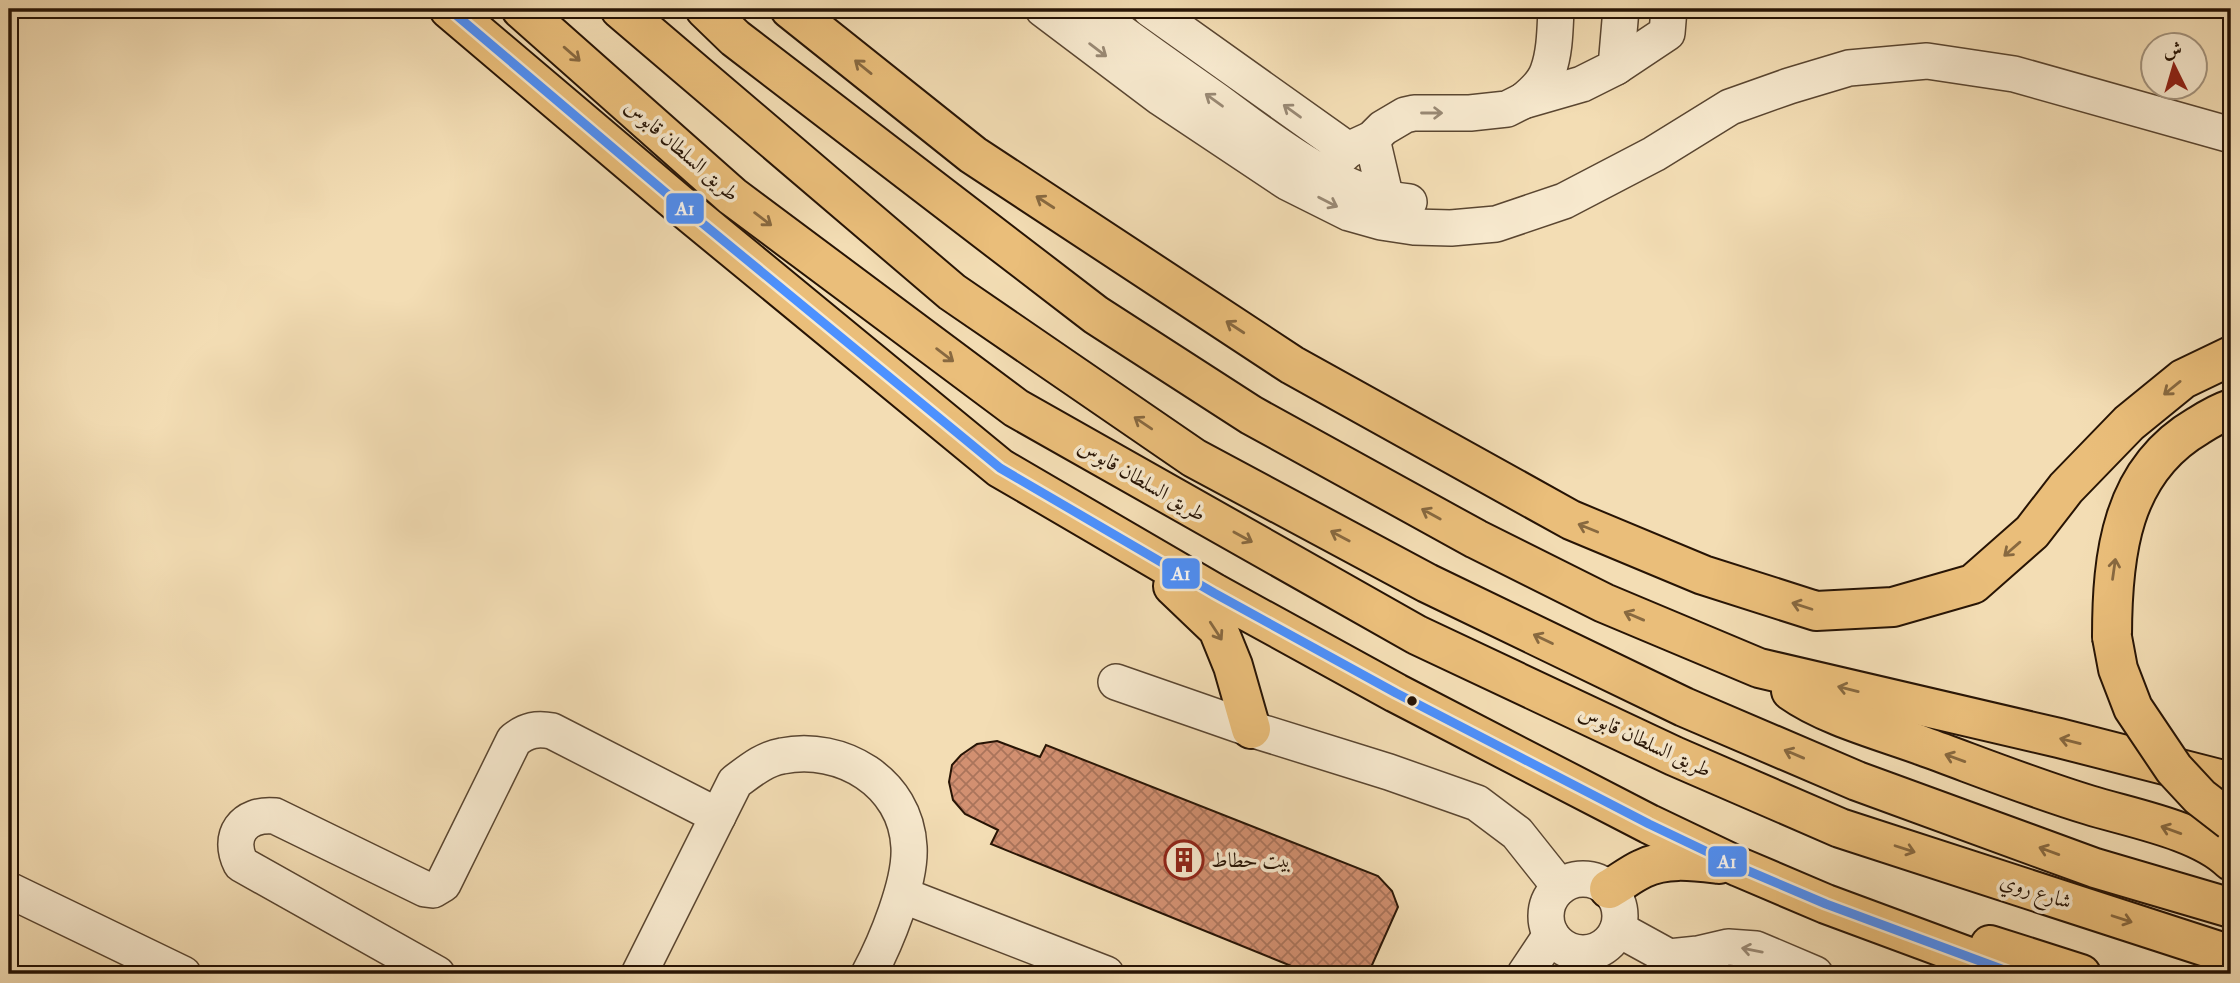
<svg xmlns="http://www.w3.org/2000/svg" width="2240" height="983" font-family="'IM FELL French Canon',Amiri,serif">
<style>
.building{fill:url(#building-cross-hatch);stroke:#271405;stroke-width:2}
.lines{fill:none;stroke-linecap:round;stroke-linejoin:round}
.minor-casing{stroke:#5a4631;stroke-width:38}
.highway-casing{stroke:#271405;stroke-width:42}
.minor{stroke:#f7e9ce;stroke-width:35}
.highway{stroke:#eabe7a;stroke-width:38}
.highway-bridge-casing{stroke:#271405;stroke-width:42;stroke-linecap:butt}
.highway-bridge{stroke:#eabe7a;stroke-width:38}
.bus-1-casing{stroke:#f7e9ce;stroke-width:14}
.bus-1{stroke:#4c91ff;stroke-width:9}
.oneway{stroke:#998974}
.oneway2{stroke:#886940}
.bus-dot{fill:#271405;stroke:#f7e9ce;stroke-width:2.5}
.labels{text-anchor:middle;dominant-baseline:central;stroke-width:7;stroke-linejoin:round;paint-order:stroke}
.street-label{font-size:21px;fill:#271405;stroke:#f7e9ce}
.poi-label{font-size:21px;fill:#271405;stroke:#f7e9ce;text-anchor:start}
.line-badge{stroke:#f7e9ce;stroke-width:2.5}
.badge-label{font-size:19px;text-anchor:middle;font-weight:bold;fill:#fff}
</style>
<defs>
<pattern id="building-cross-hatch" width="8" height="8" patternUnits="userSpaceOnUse" patternTransform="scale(1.75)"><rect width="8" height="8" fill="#d29071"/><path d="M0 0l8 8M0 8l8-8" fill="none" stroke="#aa745b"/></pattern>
</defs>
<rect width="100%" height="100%" fill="#f3ddb4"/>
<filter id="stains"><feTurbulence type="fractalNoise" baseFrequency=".00286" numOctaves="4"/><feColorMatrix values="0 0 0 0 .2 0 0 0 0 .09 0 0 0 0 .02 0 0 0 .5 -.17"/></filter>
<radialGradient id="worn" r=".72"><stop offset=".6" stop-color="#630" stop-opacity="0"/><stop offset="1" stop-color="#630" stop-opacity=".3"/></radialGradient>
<!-- building -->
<polygon class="building" points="997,741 1040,757 1046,745 1378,876 1392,891 1398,907 1368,974 1311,974 991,844 998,830 965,814 953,800 949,782 952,765 961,755 977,744"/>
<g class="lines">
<!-- minor casing -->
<g class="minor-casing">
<g id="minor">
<polyline points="1043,9 1161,98 1287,182 1349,213 1381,222 1414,227 1451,228 1496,224 1564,201 1654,154 1730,107 1789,86 1849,68 1927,61 2014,74 2231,135"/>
<path d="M 1089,9 C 1131,40 1173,70 1216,100 C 1273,142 1336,194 1409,202"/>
<polyline points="1150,9 1348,150"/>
<polyline points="1616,67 1667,33 1669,9"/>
<path d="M 1523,101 C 1533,93 1544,83 1548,71 C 1555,52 1555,29 1556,9"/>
<polyline points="1372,139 1386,199"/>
<polyline points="1277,162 1306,174 1324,172 1348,150 1372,139 1383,128 1405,115 1414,113 1470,113 1507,109 1523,101 1582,84 1616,67 1621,9"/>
<polyline points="1116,682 1251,729 1389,772 1477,803 1517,833 1560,887"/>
<circle cx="1583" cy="916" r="37"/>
<polyline points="9,890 183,974"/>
<polyline points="902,895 1106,974"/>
<polyline points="1618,929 1669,957 1698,954 1728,947 1756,949 1815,974"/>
<path d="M 437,974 L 241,864 C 227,836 243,813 275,816 L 425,889 L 433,890 L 443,884 L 514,740 C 527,730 537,728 552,731 L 718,816"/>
<path d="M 639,974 L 735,782 C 750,771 764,759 782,756 C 841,744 906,782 909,847 C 911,882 886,942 869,974"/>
<polyline points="1525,974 1551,935"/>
</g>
</g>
<!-- highway casing -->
<g class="highway-casing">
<g id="highway">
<polyline points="449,9 679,204 1000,468 1214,593 1396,693 1649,824 1739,867 1826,904 2015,974"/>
<polyline points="521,9 732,196 1016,408 1417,635 1674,756 1840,828 2231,955"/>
<polyline points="620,9 952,292 1194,458 1427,583 1684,707 1857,781 2095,868 2231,908"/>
<polyline points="705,9 735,38 1096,315 1251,415 1476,539 1604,603 1759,668 2059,738 2231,782"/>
<polyline points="790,9 973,155 1292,365 1571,520 1703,575 1816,611 1893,607 1973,584 2032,532 2066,488 2129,423 2183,379 2231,356"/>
<polyline points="1173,586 1218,629 1233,666 1251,729"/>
<path d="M 2112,637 C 2112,555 2121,471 2198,426 C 2209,419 2219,413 2231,409"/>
<path d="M 1791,691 C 1826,716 1882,731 1923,746 C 1978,766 2033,788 2089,805 C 2131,818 2199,830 2231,861"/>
<path d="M 1609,889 C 1620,883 1631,874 1642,869 C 1665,857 1694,861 1719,864"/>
<polyline points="1990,945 2081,974"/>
</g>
</g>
<!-- minor -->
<use href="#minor" class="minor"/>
<!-- highway -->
<use href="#highway" class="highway"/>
<!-- highway-bridge casing -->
<g class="highway-bridge-casing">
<polyline id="highway-bridge" points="2112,637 2118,669 2133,708 2174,769 2200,797 2231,821"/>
</g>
<!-- highway-bridge -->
<use href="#highway-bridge" class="highway-bridge"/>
<!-- bus-1 casing -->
<g class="bus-1-casing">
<polyline id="bus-1" points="449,9 679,204 1000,468 1214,593 1396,693 1649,824 1739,867 1826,904 2015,974"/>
</g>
<!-- bus-1 -->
<use href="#bus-1" class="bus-1"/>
</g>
<!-- one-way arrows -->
<defs><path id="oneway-shaft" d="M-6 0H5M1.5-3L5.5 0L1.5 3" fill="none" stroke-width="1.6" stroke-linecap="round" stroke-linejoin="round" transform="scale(1.75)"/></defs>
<g class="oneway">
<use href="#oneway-shaft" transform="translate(1098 50) rotate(37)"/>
<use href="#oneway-shaft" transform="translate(1214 100) rotate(-144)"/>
<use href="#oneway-shaft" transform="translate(1292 111) rotate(-144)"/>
<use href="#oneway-shaft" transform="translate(1432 113)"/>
<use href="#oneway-shaft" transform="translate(1328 202) rotate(27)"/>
<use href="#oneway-shaft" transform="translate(1752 950) rotate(-169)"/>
</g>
<g class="oneway2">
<use href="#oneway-shaft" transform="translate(572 54) rotate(41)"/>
<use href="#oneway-shaft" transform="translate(863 67) rotate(-141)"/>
<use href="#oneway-shaft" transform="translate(1045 202) rotate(-147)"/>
<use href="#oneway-shaft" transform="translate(763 219) rotate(37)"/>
<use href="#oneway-shaft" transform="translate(1235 327) rotate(-147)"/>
<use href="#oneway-shaft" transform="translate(945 355) rotate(37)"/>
<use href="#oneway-shaft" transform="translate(2172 388) rotate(141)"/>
<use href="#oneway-shaft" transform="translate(1143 423) rotate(-146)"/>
<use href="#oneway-shaft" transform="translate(1431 514) rotate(-151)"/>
<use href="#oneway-shaft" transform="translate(1588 528) rotate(-158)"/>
<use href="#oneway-shaft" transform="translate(1340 536) rotate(-152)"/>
<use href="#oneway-shaft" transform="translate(1243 537) rotate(29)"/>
<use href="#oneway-shaft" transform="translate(2012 549) rotate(139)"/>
<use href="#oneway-shaft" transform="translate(2114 569) rotate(-82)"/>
<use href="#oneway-shaft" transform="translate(1802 606) rotate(-162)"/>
<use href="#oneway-shaft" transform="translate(1634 616) rotate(-157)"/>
<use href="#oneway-shaft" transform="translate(1216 631) rotate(57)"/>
<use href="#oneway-shaft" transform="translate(1543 639) rotate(-154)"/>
<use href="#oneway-shaft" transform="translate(1848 689) rotate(-166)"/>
<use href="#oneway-shaft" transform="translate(2070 741) rotate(-166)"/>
<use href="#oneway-shaft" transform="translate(1794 754) rotate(-157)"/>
<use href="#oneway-shaft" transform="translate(1955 758) rotate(-160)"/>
<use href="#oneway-shaft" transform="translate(2171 830) rotate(-160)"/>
<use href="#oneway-shaft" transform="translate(1905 849) rotate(18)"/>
<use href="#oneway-shaft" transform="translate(2049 851) rotate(-160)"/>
<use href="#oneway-shaft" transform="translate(2122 919) rotate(18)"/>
</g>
<!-- icons -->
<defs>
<g id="building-ring" transform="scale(2.0125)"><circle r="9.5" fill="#f7e9ce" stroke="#8f2418" stroke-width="1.5"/><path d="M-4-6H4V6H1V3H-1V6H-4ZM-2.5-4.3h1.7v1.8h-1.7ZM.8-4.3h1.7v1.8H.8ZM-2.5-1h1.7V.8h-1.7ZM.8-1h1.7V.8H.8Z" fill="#8f2418"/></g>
</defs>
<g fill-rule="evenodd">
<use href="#building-ring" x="1184" y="860"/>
</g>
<!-- markers -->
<circle class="bus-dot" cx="1412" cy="701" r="6"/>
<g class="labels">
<!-- street labels -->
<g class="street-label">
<text transform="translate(682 150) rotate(41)">طريق السلطان قابوس</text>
<text transform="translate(1142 480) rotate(30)">طريق السلطان قابوس</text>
<text transform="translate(1645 741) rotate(25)">طريق السلطان قابوس</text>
<text transform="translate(2036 891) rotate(18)">شارع روي</text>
</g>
<!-- poi labels -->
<g class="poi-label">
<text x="1211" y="860">بيت حطاط</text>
</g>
</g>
<g class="line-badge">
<rect x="665" y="192" width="40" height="33" rx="7" fill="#4c91ff"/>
<rect x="1161" y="557" width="40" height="33" rx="7" fill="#4c91ff"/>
<rect x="1707" y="845" width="41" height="33" rx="7" fill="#4c91ff"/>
</g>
<g class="badge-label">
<text x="685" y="215">A1</text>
<text x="1181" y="580">A1</text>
<text x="1727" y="868">A1</text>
</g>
<!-- margin -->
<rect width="2240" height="983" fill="none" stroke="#f3ddb4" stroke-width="35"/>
<rect x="10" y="10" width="2219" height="962" fill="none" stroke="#271405" stroke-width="3.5"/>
<rect x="18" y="18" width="2205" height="948" fill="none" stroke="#271405" stroke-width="2"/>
<!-- north arrow -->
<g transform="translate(2174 66) rotate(355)"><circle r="33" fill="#f7e9ce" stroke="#a4947e" stroke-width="2"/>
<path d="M0-5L12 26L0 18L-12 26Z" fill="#8f2418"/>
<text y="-10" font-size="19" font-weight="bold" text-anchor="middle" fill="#271405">ش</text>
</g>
<rect width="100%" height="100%" filter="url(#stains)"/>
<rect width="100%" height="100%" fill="url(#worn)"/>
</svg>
